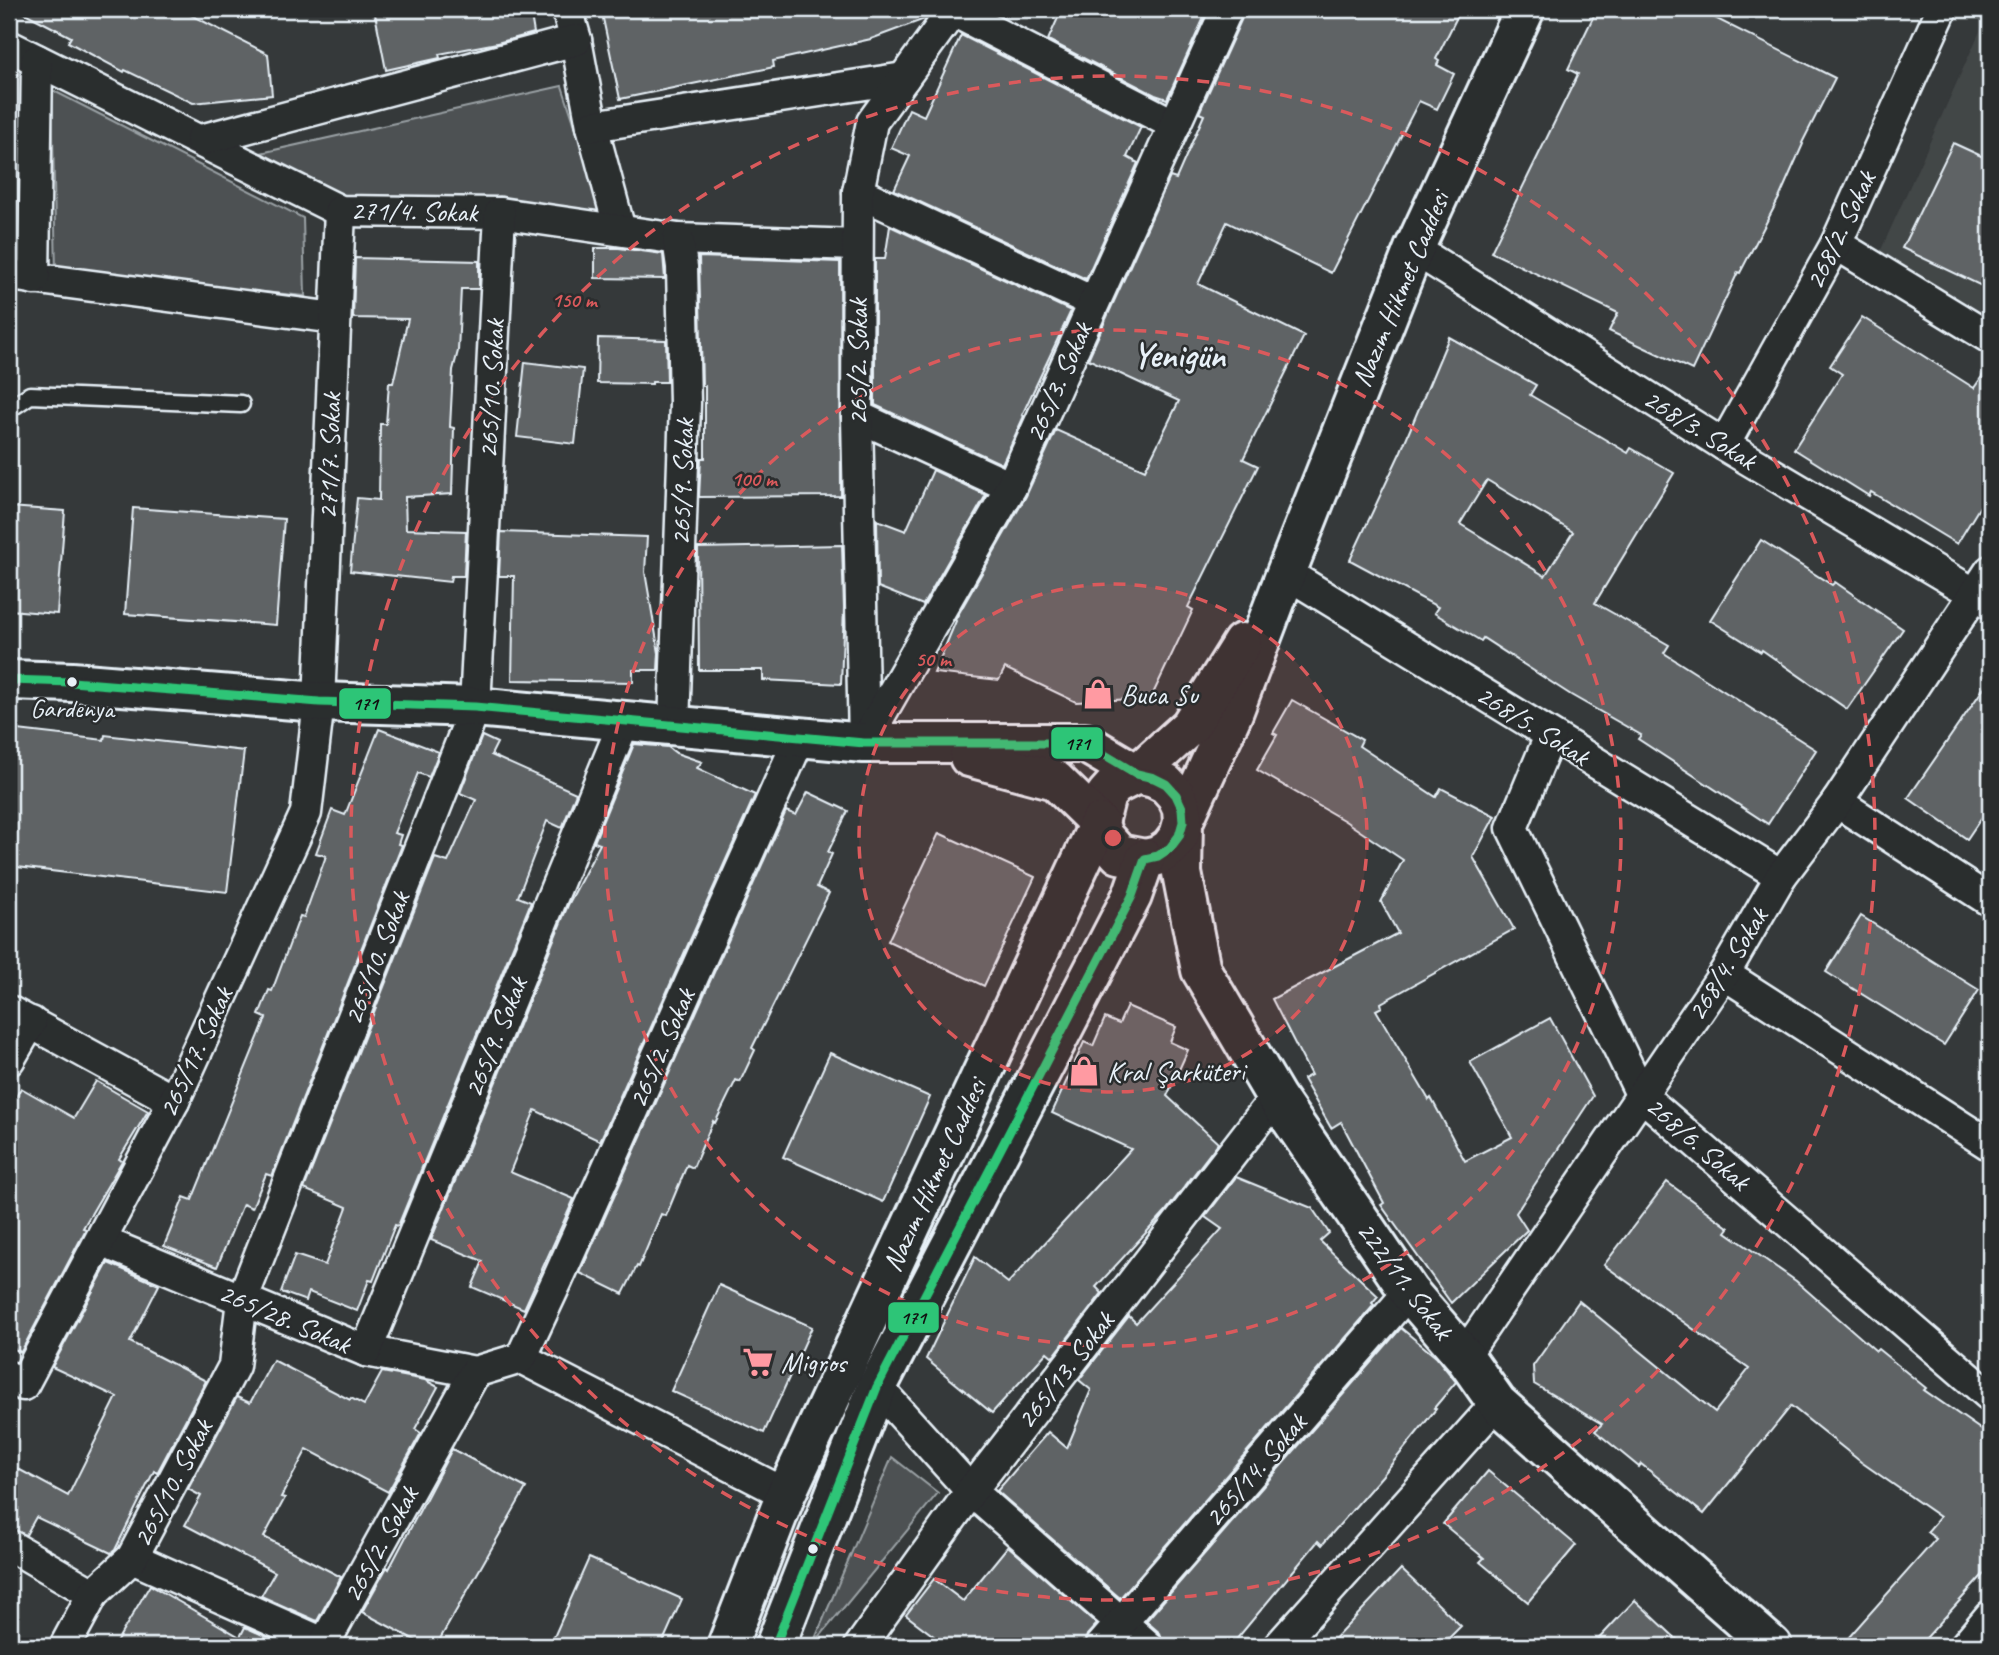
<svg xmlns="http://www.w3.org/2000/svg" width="1999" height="1655" font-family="Caveat,sans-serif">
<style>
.built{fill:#424647}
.green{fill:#4d5152;stroke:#9aa1a5;stroke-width:2}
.building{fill:#5f6365;stroke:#e8f1f8;stroke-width:2;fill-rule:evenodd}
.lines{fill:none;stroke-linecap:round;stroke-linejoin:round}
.lane-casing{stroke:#e8f1f8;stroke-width:21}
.street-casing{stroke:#e8f1f8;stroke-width:35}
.secondary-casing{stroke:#e8f1f8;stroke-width:44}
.lane{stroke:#2a2d2e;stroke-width:16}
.street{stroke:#2a2d2e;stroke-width:30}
.secondary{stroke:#2a2d2e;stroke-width:38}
.bus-1-casing{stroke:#2a2d2e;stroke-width:14}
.bus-1{stroke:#2dc577;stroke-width:9}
.ring{fill:none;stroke:#da5a5c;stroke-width:3.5;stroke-dasharray:12 9}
.bus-dot{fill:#e8f1f8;stroke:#2a2d2e;stroke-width:2.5}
.labels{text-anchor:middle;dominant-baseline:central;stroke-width:5;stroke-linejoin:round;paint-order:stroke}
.bus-label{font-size:26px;fill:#e8f1f8;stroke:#2a2d2e}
.street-label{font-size:28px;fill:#e8f1f8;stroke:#2a2d2e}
.poi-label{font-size:28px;fill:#e8f1f8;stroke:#2a2d2e;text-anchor:start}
.district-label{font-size:35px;font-weight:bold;fill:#e8f1f8;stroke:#2a2d2e}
.centre{fill:#da5a5c;stroke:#2a2d2e;stroke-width:3.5}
.ring-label{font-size:21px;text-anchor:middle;font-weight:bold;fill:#da5a5c;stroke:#2a2d2e;stroke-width:5;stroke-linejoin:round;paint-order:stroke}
.line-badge{stroke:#2a2d2e;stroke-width:2.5}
.pale-badge-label{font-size:19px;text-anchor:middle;font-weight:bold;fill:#111}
</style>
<rect width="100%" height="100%" fill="#35393a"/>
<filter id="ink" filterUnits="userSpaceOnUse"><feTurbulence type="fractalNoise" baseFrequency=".0143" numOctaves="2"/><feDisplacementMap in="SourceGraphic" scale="14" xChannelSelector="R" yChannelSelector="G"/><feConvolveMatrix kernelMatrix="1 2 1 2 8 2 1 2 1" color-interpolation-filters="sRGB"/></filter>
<g filter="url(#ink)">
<!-- built -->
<polygon class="built" points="1990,9 1990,324 1880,252"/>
<!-- green -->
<g class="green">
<polygon points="562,86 604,214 345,198 261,153"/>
<polygon points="52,90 303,218 305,296 56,272"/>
<polygon points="892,1457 938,1493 812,1646"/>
</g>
<!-- building -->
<g class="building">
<polygon points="17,9 179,9 268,54 272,95 193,103 125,70 124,72 68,42 71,37"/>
<polygon points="374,9 530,9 534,33 497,43 439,54 440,58 386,70"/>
<polygon points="601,9 933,9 925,19 871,39 773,61 774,67 620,99"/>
<polygon points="1062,9 1208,9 1167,99 1155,95 1048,40"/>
<polygon points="1244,9 1461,9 1436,59 1439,61 1437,65 1454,74 1437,109 1419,101 1331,273 1227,222 1198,284 1304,336 1243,459 1258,466 1188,607 1193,610 1151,698 1076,702 1005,668 999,680 934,673 956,621 955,620 1026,496 1056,430 1145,470 1179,401 1088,359 1170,177 1176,179 1204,115 1199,113 1243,16"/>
<polygon points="1597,9 1697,9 1835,78 1802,143 1803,144 1780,196 1740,273 1738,272 1692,370 1609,331 1618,313 1491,252 1578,74 1568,69"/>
<polygon points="961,35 1141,127 1127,157 1138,163 1086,279 894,190 910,156 891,148 909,109 924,116"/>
<polygon points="1953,143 1990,160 1990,290 1902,248"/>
<polygon points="890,226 1071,311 1022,415 1024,416 1002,464 875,405 875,259 885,259"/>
<polygon points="595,248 619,248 663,254 665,279 595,278"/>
<polygon points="699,257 840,262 841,496 699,497 701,458 705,458 705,386 702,386"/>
<polygon points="355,258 479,261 479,289 461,289 458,351 453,370 450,427 454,428 452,494 405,497 406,529 466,531 464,576 451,576 450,582 350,571 357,498 379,500 380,424 386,424 389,383 393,383 408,319 353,318"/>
<polygon points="1862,317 1974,388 1990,365 1990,490 1957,544 1871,492 1869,496 1794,449 1842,374 1830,366"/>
<path d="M 1449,337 L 1536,385 L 1530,395 L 1628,453 L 1631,448 L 1674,473 L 1595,603 L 1669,645 L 1664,653 L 1816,750 L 1768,824 L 1638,739 L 1641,735 L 1571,695 L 1483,638 L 1481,641 L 1434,613 L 1438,607 L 1350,560 L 1401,451 ZM 1487,480 L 1573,532 L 1545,576 L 1460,524 Z"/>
<polygon points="598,338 666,340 667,382 652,382 652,384 597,383"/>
<polygon points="525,362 583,369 575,444 517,437"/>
<polygon points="933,470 986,495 923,605 878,587 877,520 906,531"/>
<polygon points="9,507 65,511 57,614 9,610"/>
<polygon points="133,508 284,519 276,625 125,614"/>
<polygon points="501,532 647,537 645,572 659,653 658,670 633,670 633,682 512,680 514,576 499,576"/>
<polygon points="1761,540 1832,585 1835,582 1903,629 1847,709 1762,650 1761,652 1710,620"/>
<polygon points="842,545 844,608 841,684 763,680 763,670 699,670 698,548"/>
<polygon points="1990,679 1990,805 1967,839 1908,798"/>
<polygon points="1292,700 1362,740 1359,746 1436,797 1441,788 1495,816 1473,857 1514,929 1381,1003 1382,1007 1376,1010 1429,1100 1431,1098 1465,1161 1512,1137 1470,1062 1550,1018 1593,1096 1516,1213 1527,1230 1451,1303 1381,1205 1384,1203 1341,1122 1331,1128 1303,1079 1311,1075 1272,999 1398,933 1381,902 1403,860 1345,821 1257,770 1277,735 1273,733"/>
<polygon points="9,729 104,740 105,735 244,751 227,892 9,866"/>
<polygon points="379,729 439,752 429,777 418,773 394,833 401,835 398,844 402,845 272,1176 266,1174 252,1208 243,1204 217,1267 164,1246 184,1197 192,1200 266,1018 259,1015 269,990 272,991 300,916 304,917 326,856 316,853 332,810 345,815"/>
<polygon points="482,736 497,743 491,755 576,793 562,828 547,821 518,897 531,902 398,1226 395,1225 373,1281 369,1280 357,1311 309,1292 306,1301 281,1292 295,1255 325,1265 347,1207 304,1189 435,858 448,862 476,800 460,793"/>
<polygon points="634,744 668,747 676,753 702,762 697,768 755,795 600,1141 535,1110 510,1172 574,1199 524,1309 472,1287 483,1261 431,1240 568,905 600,844 594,842"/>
<polygon points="808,792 848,811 828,852 832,854 817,887 829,893 752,1048 755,1050 740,1082 736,1080 715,1123 713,1121 693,1168 687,1165 666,1216 661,1214 639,1267 637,1266 623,1294 580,1273 786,811 796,815"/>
<polygon points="939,833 1035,877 984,986 888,941"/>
<polygon points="1861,916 1979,990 1944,1045 1826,972"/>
<polygon points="1127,1006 1176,1027 1170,1042 1188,1050 1167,1096 1218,1143 1165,1212 1096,1287 1102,1293 1053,1357 1047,1352 992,1413 926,1359 975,1257 1008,1283 1131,1149 1052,1113 1084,1042 1093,1046 1105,1018 1119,1024"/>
<polygon points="830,1053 930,1097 883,1202 783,1157"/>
<polygon points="96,1081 148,1111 119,1159 122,1161 83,1228 86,1229 21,1352 9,1347 9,1109 21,1088 74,1118"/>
<polygon points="1236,1177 1312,1208 1329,1233 1320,1241 1378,1296 1372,1303 1374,1305 1120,1598 997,1491 1048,1432 1067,1448 1091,1390 1079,1380 1129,1316 1136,1323 1222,1229 1205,1217"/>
<polygon points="1667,1182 1729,1228 1726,1232 1796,1281 1876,1351 1878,1349 1926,1388 1924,1390 1990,1436 1990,1567 1919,1646 1841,1646 1936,1539 1927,1532 1940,1517 1861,1462 1791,1406 1704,1514 1641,1464 1639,1467 1595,1431 1602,1424 1534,1384 1533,1366 1579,1301 1715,1412 1749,1369 1604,1265"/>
<polygon points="108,1263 159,1285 130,1342 206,1381 157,1473 154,1471 115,1550 111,1553 36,1517 26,1535 9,1528 9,1464 68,1496 117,1397 52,1367"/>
<polygon points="719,1285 812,1327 764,1433 671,1391"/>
<polygon points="1401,1328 1436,1357 1456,1382 1434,1408 1436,1409 1382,1476 1322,1545 1318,1541 1231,1646 1165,1646 1160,1633 1146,1621"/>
<polygon points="273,1360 350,1400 351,1398 364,1405 382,1372 425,1380 438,1387 415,1429 421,1433 388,1492 307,1449 281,1497 285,1498 264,1537 341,1577 317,1621 261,1596 275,1572 185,1525 201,1496 188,1489 237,1397 250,1403"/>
<polygon points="452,1449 526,1488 436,1646 426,1646 362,1612 387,1567 389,1569"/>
<polygon points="1488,1471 1576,1545 1528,1602 1480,1562 1484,1558 1443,1524"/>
<polygon points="1008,1546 1097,1624 1087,1635 1084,1646 947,1646 906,1615 934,1579 963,1601"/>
<polygon points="589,1558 682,1599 661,1646 550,1646"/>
<polygon points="1401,1569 1461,1626 1441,1646 1328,1646"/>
<polygon points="150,1585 240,1637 245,1627 287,1646 114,1646"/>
<polygon points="1635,1600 1684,1646 1592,1646"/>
</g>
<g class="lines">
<!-- lane casing -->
<g class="lane-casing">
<polyline id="lane" points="9,409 30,395 241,404"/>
</g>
<!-- street casing -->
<g class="street-casing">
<g id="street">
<polyline points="567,9 576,40 592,126 620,230"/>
<polyline points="953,11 1175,125"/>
<polyline points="9,46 340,211 500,213 678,239 857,245"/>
<polyline points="592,126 904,78"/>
<polyline points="201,140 576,40"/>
<polyline points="858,192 1093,302"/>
<polyline points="1836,244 1990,338"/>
<polyline points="1414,249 1724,445 1990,603"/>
<polyline points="9,275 335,318"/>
<polyline points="34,279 37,60"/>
<polyline points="857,416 1011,487"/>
<polyline points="1724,445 1836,244 1942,9"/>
<polyline points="1286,573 1781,876"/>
<polyline points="674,726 685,403 682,267 678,239"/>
<polyline points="1550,736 1512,828 1642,1096 1990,1396"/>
<polyline points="864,742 857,416 858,192 872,122 954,9"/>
<polyline points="864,743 1011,487 1227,9"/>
<polyline points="1837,802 1990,901"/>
<polyline points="1724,974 1990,1145"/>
<polyline points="9,1011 174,1101"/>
<polyline points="9,1060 31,1022"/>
<polyline points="101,1241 366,1351 475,1372"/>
<polyline points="366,1351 624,722"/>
<polyline points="1464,1356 1724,974 1781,876 1837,802 1990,571"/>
<polyline points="521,1358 786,1494"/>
<polyline points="9,1377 23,1385 174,1101 306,813 319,702 340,211"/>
<polyline points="877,1387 971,1491 1148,1646"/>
<polyline points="9,1545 93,1594"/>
<polyline points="132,1558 330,1646"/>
<polyline points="65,1646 93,1594 132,1558 234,1366 242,1300 475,707 500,213"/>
<polyline points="323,1646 475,1372 521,1358 557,1281 800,737"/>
<polyline points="860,1646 971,1491 1276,1097"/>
<polyline points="1101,1646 1409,1292"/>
<polyline points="1279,1646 1497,1403"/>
<polyline points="1965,1646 1990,1616"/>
</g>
</g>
<!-- secondary casing -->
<g class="secondary-casing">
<g id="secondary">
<polyline points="1525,9 1414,249 1286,573 1233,713 1183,822 1182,873 1201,970 1276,1097 1409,1292 1464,1356 1497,1403 1772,1646"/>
<polyline points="9,680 72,682 319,702 475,707 864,743 1085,743 1137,774 1154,778 1166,784 1176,795 1182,808 1183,822 1179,836 1170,848 1158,856 1145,859 1119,854 1103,836 1099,823 1106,795 1115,785 1137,774 1190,726 1242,643"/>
<polyline points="969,757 1055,780 1099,823"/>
<polyline points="727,1646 786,1494 1099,823"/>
<polyline points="775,1646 877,1387 1132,896 1145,859"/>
</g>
</g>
<!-- lane -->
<use href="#lane" class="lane"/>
<!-- street -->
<use href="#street" class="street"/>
<!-- secondary -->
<use href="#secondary" class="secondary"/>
<!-- bus-1 casing -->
<g class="bus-1-casing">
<polyline id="bus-1" points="9,680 72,682 319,702 475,707 864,743 1085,743 1137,774 1154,778 1166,784 1176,795 1182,808 1183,822 1179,836 1170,848 1158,856 1145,859 1132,896 877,1387 775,1646"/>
</g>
<!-- bus-1 -->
<use href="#bus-1" class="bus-1"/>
</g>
</g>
<!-- distance rings -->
<circle cx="1113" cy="838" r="254" fill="#da5a5c" fill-opacity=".12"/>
<g class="ring">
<circle cx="1113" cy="838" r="254"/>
<circle cx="1113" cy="838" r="508"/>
<circle cx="1113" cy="838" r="762"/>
</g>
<!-- icons -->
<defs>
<g id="shop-bare" transform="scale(2.415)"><path d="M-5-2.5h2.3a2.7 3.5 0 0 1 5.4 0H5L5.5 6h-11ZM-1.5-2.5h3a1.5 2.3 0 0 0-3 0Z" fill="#ff9aa2" stroke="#2a2d2e" stroke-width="2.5" paint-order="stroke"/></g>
<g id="supermarket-bare" transform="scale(2.415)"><path d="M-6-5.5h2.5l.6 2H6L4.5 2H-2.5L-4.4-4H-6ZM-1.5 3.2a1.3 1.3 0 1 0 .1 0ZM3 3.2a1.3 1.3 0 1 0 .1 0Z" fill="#ff9aa2" stroke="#2a2d2e" stroke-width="2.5" paint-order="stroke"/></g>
</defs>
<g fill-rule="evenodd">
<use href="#shop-bare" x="1098" y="694"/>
<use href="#shop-bare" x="1084" y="1071"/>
<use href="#supermarket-bare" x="758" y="1362"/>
</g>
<!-- markers -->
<g class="bus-dot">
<circle cx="72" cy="682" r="6"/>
<circle cx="813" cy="1549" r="6"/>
</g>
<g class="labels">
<!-- bus labels -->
<g class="bus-label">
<text x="72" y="708">Gardenya</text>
</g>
<!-- street labels -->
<g class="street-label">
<text transform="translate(414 211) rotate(1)">271/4. Sokak</text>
<text transform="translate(1840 230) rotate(-64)">268/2. Sokak</text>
<text transform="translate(1400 289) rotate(-67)">Nazım Hikmet Caddesi</text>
<text transform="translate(857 362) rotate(-90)">265/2. Sokak</text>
<text transform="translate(1058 382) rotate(-66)">265/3. Sokak</text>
<text transform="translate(491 389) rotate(-87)">265/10. Sokak</text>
<text transform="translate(1700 429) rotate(32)">268/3. Sokak</text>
<text transform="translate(329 456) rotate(-88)">271/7. Sokak</text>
<text transform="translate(682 482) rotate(-88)">265/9. Sokak</text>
<text transform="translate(1533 725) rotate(32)">268/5. Sokak</text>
<text transform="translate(376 958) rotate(-69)">265/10. Sokak</text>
<text transform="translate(1727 964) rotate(-58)">268/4. Sokak</text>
<text transform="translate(495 1037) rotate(-68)">265/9. Sokak</text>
<text transform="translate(661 1048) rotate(-66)">265/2. Sokak</text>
<text transform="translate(195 1052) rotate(-65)">265/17. Sokak</text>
<text transform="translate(1698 1143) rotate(41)">268/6. Sokak</text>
<text transform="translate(934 1175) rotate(-65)">Nazım Hikmet Caddesi</text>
<text transform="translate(1405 1280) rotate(53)">222/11. Sokak</text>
<text transform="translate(285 1318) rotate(23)">265/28. Sokak</text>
<text transform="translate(1065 1370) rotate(-52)">265/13. Sokak</text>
<text transform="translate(1255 1470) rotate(-49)">265/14. Sokak</text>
<text transform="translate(172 1483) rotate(-62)">265/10. Sokak</text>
<text transform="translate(380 1544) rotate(-61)">265/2. Sokak</text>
</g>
<!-- poi labels -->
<g class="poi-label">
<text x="1121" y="694">Buca Su</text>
<text x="1107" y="1071">Kral Şarküteri</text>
<text x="781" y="1362">Migros</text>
</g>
<!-- district labels -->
<g class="district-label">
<text x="1179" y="355">Yenigün</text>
</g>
</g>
<circle cx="1113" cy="838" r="10" class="centre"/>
<g class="ring-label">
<text x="574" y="307">150 m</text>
<text x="754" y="486">100 m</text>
<text x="933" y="666">50 m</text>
</g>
<g class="line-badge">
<rect x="338" y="687" width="54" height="33" rx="7" fill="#2dc577"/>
<rect x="1050" y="726" width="54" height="34" rx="7" fill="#2dc577"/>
<rect x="887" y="1301" width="53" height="33" rx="7" fill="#2dc577"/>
</g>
<g class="pale-badge-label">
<text x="365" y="710">171</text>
<text x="1077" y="750">171</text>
<text x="913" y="1324">171</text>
</g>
<!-- margin -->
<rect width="1999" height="1655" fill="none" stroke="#2a2d2e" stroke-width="35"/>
<rect x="18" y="18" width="1964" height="1620" fill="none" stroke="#e8f1f8" stroke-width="2.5" filter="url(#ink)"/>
</svg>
